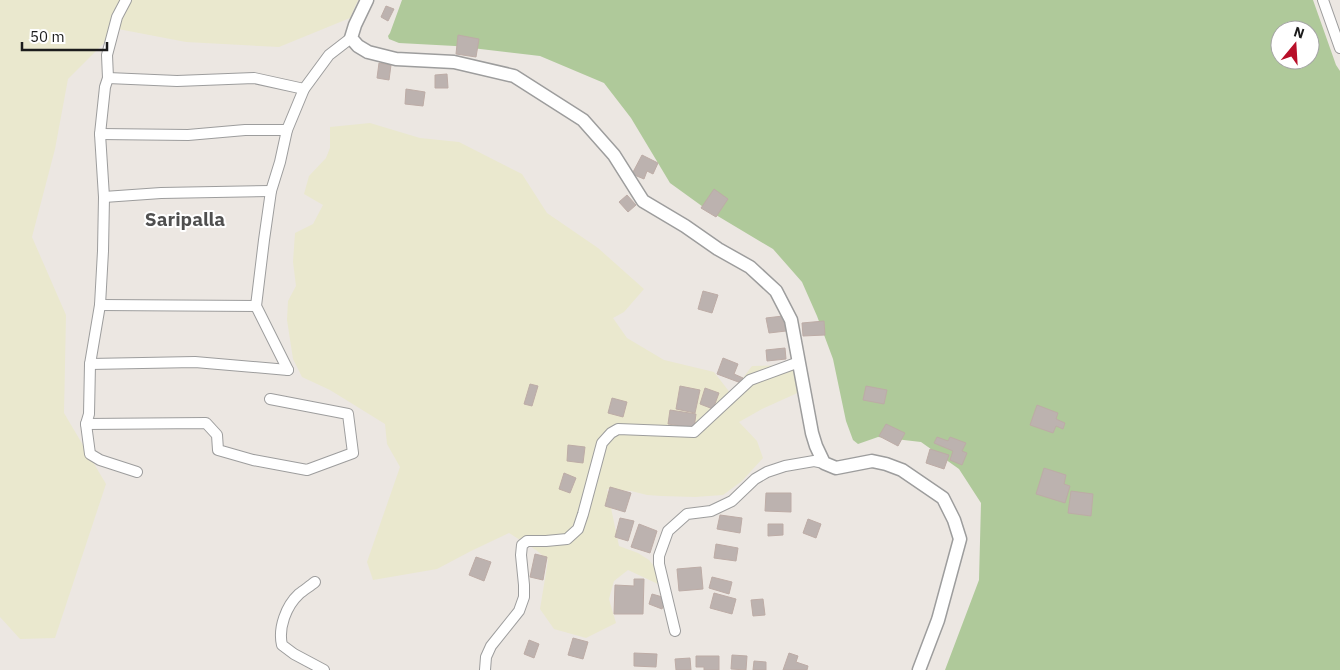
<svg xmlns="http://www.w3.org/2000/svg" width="1340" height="670" font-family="'IBM Plex Sans',sans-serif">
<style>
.farmland{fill:#eae8ce}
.forest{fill:#afc99a;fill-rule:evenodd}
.building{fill:#bcb2af;stroke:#bdaca6}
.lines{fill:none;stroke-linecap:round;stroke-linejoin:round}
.minor-casing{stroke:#9d9d9d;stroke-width:12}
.tertiary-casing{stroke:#9d9d9d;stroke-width:15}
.minor{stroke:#fff;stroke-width:10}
.tertiary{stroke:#fff;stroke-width:12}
.labels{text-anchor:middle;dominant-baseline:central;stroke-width:4;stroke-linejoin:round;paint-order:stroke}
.quarter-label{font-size:19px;font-weight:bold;fill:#4f4f4f;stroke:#fff}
</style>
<rect width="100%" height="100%" fill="#ece7e2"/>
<!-- farmland -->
<g class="farmland">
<polygon points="0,0 358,0 350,18 279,47 186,42 118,29 68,79 55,149 32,237 66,315 64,413 106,484 55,638 20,639 0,617"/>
<polygon points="370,123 420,138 459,142 522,174 547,213 598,248 644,289 624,312 613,318 627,338 664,360 714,372 731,394 752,366 795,365 804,390 762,409 739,422 757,441 763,458 742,481 723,495 695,497 661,496 647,495 631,491 607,489 619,546 638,553 649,560 657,570 658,584 628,570 614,581 609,599 616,623 586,638 554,629 540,609 548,560 536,550 509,533 471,551 437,569 373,580 367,562 400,467 387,444 385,424 330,390 302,377 293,359 287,320 288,301 296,286 293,262 295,233 313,224 323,205 304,194 309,176 326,158 330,148 330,127"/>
</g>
<!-- forest -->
<path class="forest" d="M 402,0 L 1313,0 L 1336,65 L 1340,71 L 1340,670 L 945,670 L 979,580 L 981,503 L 959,469 L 921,442 L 878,437 L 858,444 L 853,440 L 846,421 L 833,359 L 817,316 L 802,282 L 773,249 L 706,209 L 670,183 L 631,118 L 604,83 L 540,56 L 455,46 L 399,43 L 389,39 L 388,36 L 390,33 ZM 1280,30 L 1310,30 L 1310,60 L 1280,60 Z"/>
<!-- building -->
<g class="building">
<polygon points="386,6 394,9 388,21 381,17"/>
<polygon points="458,35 479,39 476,57 456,54"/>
<polygon points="379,63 391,65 389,80 377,78"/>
<polygon points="447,74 448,88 435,88 435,75"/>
<polygon points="406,89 425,92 423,106 405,104"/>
<polygon points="642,155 658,163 653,174 647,171 644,179 632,174"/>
<polygon points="714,189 728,199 716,217 701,208"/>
<polygon points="627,195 636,205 628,212 619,202"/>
<polygon points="703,291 718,295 712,313 698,309"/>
<polygon points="783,316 786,331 769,333 766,318"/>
<polygon points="824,321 825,335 803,336 802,323"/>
<polygon points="785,348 786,359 767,361 766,350"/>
<polygon points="723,358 738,364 734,374 743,378 741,383 717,374"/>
<polygon points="530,384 538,386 532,406 524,404"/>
<polygon points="680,386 700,390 695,413 676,409"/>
<polygon points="866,386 887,390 884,404 863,400"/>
<polygon points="705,388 719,393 713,409 700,404"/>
<polygon points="612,398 627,402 623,417 608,413"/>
<polygon points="1037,405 1058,413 1056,419 1065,423 1063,429 1056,426 1053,433 1030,425"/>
<polygon points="670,410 696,414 694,428 668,424"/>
<polygon points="886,424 905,433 898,446 879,436"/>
<polygon points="937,437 948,441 950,437 966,443 962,451 967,453 962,465 950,460 953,451 934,443"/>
<polygon points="568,445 585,447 583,463 567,461"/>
<polygon points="930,449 949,455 944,469 926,463"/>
<polygon points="1044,468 1066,475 1064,484 1070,486 1065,503 1036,494"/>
<polygon points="564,473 576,478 570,493 559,489"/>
<polygon points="610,487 631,493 625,512 605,506"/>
<polygon points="1071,491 1093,494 1091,516 1068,513"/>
<polygon points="766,493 791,493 791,512 765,511"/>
<polygon points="720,515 742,518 740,533 717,529"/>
<polygon points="620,518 634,521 628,541 615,537"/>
<polygon points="808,519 821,524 816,538 803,533"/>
<polygon points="639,524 657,531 650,553 631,547"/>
<polygon points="768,524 783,524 783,535 768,536"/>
<polygon points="716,544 738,548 736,561 714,558"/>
<polygon points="535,554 547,557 543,580 530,577"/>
<polygon points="476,557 491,562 484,581 469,575"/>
<polygon points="701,567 703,589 679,591 677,569"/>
<polygon points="712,577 732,582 729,594 709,588"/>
<polygon points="634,579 644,579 643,614 614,614 615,585 634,586"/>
<polygon points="714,593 736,599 732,614 710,608"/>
<polygon points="652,594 666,598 662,609 649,604"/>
<polygon points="763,599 765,615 753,616 751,600"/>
<polygon points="573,638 588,642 583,659 568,655"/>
<polygon points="529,640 539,644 534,658 524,654"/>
<polygon points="634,653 657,654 656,667 634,666"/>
<polygon points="789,653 798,656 796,662 808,666 807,670 783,670"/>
<polygon points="732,655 747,656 746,670 731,669"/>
<polygon points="696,656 719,656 719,670 704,670 704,667 696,667"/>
<polygon points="690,658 691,670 676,670 675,659"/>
<polygon points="754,661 766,662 766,670 753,670"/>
</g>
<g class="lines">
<!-- minor casing -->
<g class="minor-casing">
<g id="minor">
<polyline points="126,0 117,17 107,55 108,78 105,87 100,134 104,197 103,251 100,305 90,364 89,414 86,424 90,454 100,460 137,472"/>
<polyline points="1323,0 1340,48"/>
<polyline points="108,78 177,81 254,78 304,89"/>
<polyline points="100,134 188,135 245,130 287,130"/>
<polyline points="104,197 161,193 271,191"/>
<polyline points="100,305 256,306"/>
<polyline points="90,364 195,362 288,370"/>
<polyline points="288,370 256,306 264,240 271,191 280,162 287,130 304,89 329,55 351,38"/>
<polyline points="86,424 206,423 217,435 218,450 253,460 307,470 353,453 348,414 270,399"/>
<path d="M 315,582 C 310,586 304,590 299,594 C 286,606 278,628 282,645 L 294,654 L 324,670"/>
<polyline points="675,631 659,564 659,556 668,531 687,514 711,511 732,501 755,479 767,472 785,466 814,461 824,463"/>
<polyline points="485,670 486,657 491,646 519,611 524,597 524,585 521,555 522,545 527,541 546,541 567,539 578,529 583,514 602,443 611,433 618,429 694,432 750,380 799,362"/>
</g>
</g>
<!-- tertiary casing -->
<g class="tertiary-casing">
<polyline id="tertiary" points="367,0 355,25 351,38 358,46 368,52 396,59 454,62 514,76 583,120 614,155 643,201 685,226 718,249 750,267 776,291 791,320 812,433 816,446 824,463 836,468 872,461 886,464 902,470 943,498 954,520 960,539 938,620 919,670"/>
</g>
<!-- minor -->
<use href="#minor" class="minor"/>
<!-- tertiary -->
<use href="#tertiary" class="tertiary"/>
</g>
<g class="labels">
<!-- quarter labels -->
<g class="quarter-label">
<text x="185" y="219">Saripalla</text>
</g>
</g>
<!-- north arrow -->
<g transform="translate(1295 45) rotate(18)"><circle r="24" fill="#ffffff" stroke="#a4a4a4"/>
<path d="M0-4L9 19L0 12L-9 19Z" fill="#b80f29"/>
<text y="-8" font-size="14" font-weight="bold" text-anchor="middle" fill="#1c1c1c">N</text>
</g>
<!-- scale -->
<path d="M22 42v8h85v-8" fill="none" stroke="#1c1c1c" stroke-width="2.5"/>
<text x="30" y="42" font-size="15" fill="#1c1c1c" stroke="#ffffff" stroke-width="4" paint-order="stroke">50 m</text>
</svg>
